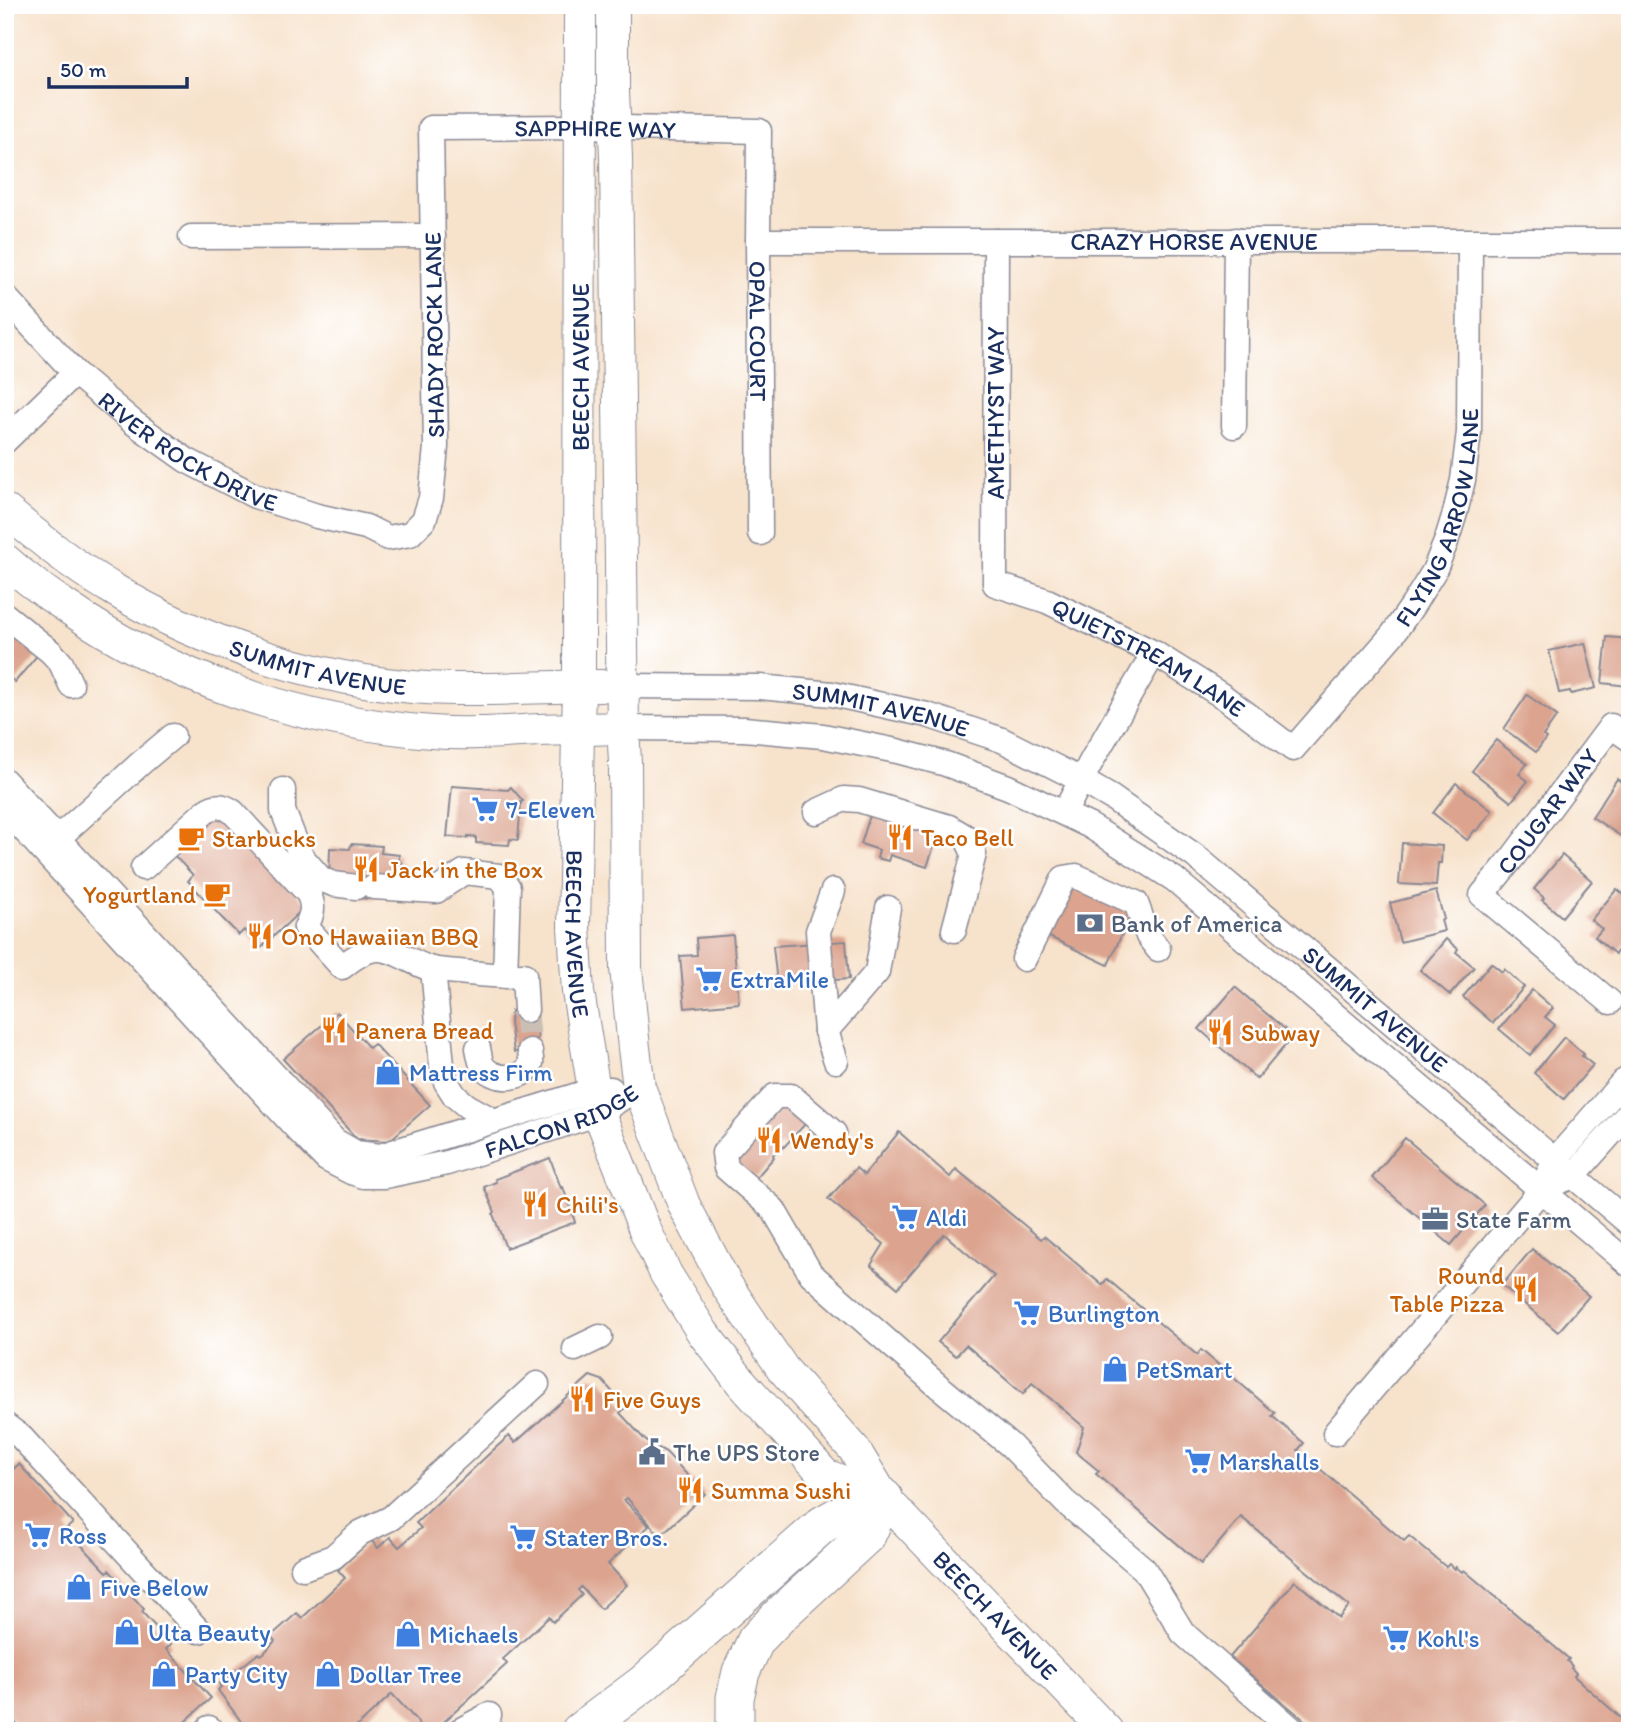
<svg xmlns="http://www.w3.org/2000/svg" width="1635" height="1736" font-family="Itim,sans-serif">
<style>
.building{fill:#dca48f}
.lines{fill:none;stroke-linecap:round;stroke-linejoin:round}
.minor-tunnel{stroke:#cbbeb5;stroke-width:24;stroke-dasharray:24 12;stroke-linecap:butt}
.minor-casing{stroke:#898894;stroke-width:27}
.major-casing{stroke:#898894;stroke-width:34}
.highway-casing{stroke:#898894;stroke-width:39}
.minor{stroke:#fff;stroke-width:24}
.major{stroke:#fff;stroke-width:32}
.highway{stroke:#fff;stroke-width:37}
.labels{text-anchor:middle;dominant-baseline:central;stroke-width:5;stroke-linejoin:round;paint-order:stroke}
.street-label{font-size:24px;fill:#1b2f5e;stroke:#fff}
.shop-label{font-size:24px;fill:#366cbe;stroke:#fff;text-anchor:start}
.food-label{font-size:24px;fill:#c56008;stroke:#fff;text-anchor:start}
.service-label{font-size:24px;fill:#4e5e75;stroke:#fff;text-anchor:start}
</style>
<rect width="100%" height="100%" fill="#fff"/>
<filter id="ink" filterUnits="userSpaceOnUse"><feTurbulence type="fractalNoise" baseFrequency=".0143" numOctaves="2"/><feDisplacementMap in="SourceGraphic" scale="14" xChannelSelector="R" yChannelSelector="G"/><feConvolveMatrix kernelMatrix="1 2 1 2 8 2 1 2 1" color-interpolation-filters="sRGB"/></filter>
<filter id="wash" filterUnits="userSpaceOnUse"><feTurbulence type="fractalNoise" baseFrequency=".00686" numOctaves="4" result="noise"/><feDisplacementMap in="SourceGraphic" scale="28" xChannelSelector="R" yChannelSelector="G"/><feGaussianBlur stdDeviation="1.57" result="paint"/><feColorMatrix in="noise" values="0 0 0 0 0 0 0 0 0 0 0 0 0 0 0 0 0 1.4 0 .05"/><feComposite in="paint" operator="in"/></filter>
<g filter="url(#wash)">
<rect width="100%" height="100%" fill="#f7e2cb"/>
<g id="blocks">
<!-- building -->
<g class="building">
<polygon points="5,624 40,652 15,682 5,674"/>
<polygon points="1607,637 1630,639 1630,683 1628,682 1628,686 1602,683"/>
<polygon points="1585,643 1596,688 1571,694 1570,691 1559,693 1549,651"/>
<polygon points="1527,695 1557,716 1543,736 1546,738 1536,752 1504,729"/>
<polygon points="1496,740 1527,764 1519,774 1528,781 1511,802 1472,771"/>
<polygon points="1617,779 1630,788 1630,832 1625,839 1592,817"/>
<polygon points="1456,783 1492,811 1477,831 1475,830 1467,840 1433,813"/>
<polygon points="452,786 508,790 511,787 523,801 521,802 518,840 510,839 509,845 476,843 476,837 468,836 468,838 447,837"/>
<polygon points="872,809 939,831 927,867 890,855 888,861 877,858 879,850 861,844"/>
<polygon points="203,819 229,820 307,905 261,948 244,930 239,935 221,917 188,881 193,875 169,850"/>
<polygon points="1402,843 1442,846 1441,863 1438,863 1436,886 1399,884"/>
<polygon points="351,844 382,846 381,853 399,855 399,862 402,862 402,877 373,899 356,898 329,879 330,848 350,849"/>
<polygon points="1562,855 1592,881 1562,917 1542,900 1544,898 1534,889"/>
<polygon points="1071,883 1132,912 1108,965 1041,933"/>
<polygon points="1617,889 1630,900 1630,936 1615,954 1595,937 1602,929 1591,920"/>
<polygon points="1436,891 1444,919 1441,920 1444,931 1400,942 1390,903"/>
<polygon points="733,935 739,1003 685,1008 680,956 697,955 696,938"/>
<polygon points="1446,939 1458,949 1456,952 1474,967 1450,995 1420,970"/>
<polygon points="846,941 849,979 777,984 773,946"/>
<polygon points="1491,963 1502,972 1504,969 1524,987 1493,1023 1463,997"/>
<polygon points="1235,987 1293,1036 1257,1079 1199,1029"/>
<polygon points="1532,990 1553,1008 1545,1017 1555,1025 1530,1055 1499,1029"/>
<polygon points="534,1010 538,1038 536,1039 537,1050 514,1052 510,1023 511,1011"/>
<polygon points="337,1012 369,1048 374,1044 430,1105 389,1141 357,1139 283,1059"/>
<polygon points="1564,1037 1584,1054 1582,1056 1593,1065 1564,1099 1534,1073"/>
<polygon points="783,1104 806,1123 783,1148 781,1145 773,1155 774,1157 756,1178 732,1158 767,1114 772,1119"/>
<polygon points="899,1132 950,1177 956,1169 1041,1239 1044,1236 1102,1285 1107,1279 1197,1355 1201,1350 1275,1413 1272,1416 1304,1443 1298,1450 1404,1541 1409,1536 1446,1567 1449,1564 1455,1569 1456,1567 1462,1572 1464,1570 1569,1659 1567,1661 1572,1666 1571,1668 1576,1673 1574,1676 1630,1726 1630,1731 1317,1731 1230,1657 1295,1581 1339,1618 1349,1606 1241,1517 1201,1564 1096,1474 1099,1471 1076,1452 1084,1427 1032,1383 1023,1394 966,1345 956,1356 938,1342 994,1276 944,1234 898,1288 871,1265 884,1244 828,1199 856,1168 864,1175"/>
<polygon points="1405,1138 1485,1205 1451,1245 1372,1178"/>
<polygon points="550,1158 561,1188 563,1187 575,1222 506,1248 493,1214 495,1212 484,1187 496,1182 495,1179"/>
<polygon points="1532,1249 1589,1296 1558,1332 1502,1285"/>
<polygon points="590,1376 602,1380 626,1407 620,1413 646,1441 666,1452 705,1494 660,1536 627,1498 624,1500 649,1526 608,1564 627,1585 601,1609 581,1587 578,1590 582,1595 553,1622 549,1617 503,1659 507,1664 434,1731 421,1731 417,1721 392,1694 352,1731 248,1731 218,1690 221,1687 219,1684 259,1653 261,1655 264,1653 275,1641 271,1636 297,1613 302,1618 345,1578 338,1570 371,1540 378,1548 390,1537 399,1547 421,1528 416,1523 492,1451 509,1436 515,1443"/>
<polygon points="5,1464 11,1471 19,1464 73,1523 66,1529 107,1572 109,1570 144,1609 142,1612 171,1644 166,1649 211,1698 175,1731 23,1731 5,1712"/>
</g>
</g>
</g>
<g filter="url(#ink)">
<use href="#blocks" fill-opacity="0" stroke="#898894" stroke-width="2"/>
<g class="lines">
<!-- minor-tunnel -->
<polyline class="minor-tunnel" points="526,1010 530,1051"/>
<!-- minor casing -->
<g class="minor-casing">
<g id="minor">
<polyline points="191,237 433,236"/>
<path id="s1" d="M 758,241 L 1630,241"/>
<path id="s2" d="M 996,241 L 995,584 L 1047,601 L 1154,653 L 1224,697 L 1293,749 L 1393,634 L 1413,605 L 1434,571 L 1446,542 L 1455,513 L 1463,480 L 1469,432 L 1470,242"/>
<path id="s3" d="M 5,297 L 75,373 L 134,423 L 186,460 L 255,496 L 317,516 L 366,527 L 388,538 L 410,534 L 424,520 L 431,498 L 436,447 L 431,128 L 580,127 L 759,131 L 758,241 L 760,533"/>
<polyline points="1234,426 1236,240"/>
<polyline points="5,441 75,373"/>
<polyline points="5,615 51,652 61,663 71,685"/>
<path id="s4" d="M 624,686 L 760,687 L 832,694 L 927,715 L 1002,740 L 1081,780 L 1112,798 L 1195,856 L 1630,1224"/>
<polyline points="623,728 744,729 823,736 897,751 946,764 1008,787 1090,826 1174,879 1630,1265"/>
<polyline points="5,781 335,1141 356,1153 380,1156 594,1090 611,1089"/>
<polyline points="283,790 283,811 301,856 321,879 333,884 356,887"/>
<path id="s5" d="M 5,809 L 296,1128 L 326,1159 L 351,1172 L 363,1176 L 385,1176 L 447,1163 L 599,1113 L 639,1087"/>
<polyline points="816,812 844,799 859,800 949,827 966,837 974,854 954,930"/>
<polyline points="1064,813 1092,760 1154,653"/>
<polyline points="58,838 142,762 173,736"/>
<path d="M 143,868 L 206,811 C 216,804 224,805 233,812 L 308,893 C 315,906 312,915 306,927 L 342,967 C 383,933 391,955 431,969 C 440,971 450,971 459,972 C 480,974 502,977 524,975 L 526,1010"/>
<polyline points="374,887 436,891 464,872 499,876 508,887 505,976"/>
<polyline points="833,891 818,931 826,1031 836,1061"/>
<polyline points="1024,959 1064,878 1076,876 1136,903 1148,936 1158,949"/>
<polyline points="433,969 442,1065 446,1082 455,1096 467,1106 494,1121"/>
<path id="s6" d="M 1610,1002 L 1482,895 L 1513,857 L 1611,726 L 1630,739"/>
<polyline points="826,1031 877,972 888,908"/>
<path d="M 478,1048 C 479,1053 480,1060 482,1065 C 491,1081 525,1082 531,1063 C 532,1059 530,1055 530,1051"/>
<polyline points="834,1133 791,1096 775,1096 724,1153 726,1168 773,1209 811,1274 936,1384 1010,1445 1065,1502 1144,1569 1183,1633 1294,1731"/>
<polyline points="1561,1181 1573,1176 1630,1112"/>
<polyline points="575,1349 600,1337"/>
<polyline points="5,1425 21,1437 199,1631"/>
<polyline points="1335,1433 1541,1190 1555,1160 1623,1082 1630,1078"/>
<polyline points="303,1568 333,1557 360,1533 391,1518 537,1384"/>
<polyline points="207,1731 209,1728 212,1731"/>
<polyline points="459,1731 489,1715"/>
</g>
</g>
<!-- major casing -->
<g class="major-casing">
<g id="major">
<path id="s7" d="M 580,5 L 579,686 L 574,927 L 578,992 L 594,1090 L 599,1113 L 645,1230 L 666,1274 L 703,1333 L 741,1382 L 825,1475 L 884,1498"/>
<path id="s8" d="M 613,5 L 613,92 L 616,157 L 623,728 L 625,762 L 626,968 L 634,1048 L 639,1087 L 684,1205 L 727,1286 L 783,1369 L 854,1449 L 884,1498 L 1107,1731"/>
<path id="s9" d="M 5,510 C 38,537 71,564 108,586 C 205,647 337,687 452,689 C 502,690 551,686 601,686"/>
<path d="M 5,560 C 24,577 43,591 64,605 C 172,680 301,722 432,732 C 467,735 503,732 538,730 C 567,729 595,729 623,728"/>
</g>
</g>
<!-- highway casing -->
<g class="highway-casing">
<g id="highway">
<polyline points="580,1731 644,1683 822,1525 848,1510 884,1498"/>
<polyline points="735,1731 735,1698 741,1672 756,1640 780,1615 867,1535 884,1498"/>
</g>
</g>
<!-- minor -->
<use href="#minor" class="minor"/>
<!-- major -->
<use href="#major" class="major"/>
<!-- highway -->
<use href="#highway" class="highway"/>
</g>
</g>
<!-- icons -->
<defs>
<g id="supermarket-bare" transform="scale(2.1)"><path d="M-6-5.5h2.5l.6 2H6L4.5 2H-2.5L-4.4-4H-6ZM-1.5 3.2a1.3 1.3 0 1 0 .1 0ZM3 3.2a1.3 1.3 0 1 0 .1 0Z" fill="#3f7fe0" stroke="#fff" stroke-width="2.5" paint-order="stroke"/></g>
<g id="restaurant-bare" transform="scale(2.1)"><path d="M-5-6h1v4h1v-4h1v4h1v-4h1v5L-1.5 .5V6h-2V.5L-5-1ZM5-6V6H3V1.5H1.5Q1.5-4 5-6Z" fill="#e8710a" stroke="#fff" stroke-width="2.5" paint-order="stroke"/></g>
<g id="cafe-bare" transform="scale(2.1)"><path d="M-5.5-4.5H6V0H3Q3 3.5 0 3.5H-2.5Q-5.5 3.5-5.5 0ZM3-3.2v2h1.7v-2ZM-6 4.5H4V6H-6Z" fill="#e8710a" stroke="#fff" stroke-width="2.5" paint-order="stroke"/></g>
<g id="bank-bare" transform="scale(2.1)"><path d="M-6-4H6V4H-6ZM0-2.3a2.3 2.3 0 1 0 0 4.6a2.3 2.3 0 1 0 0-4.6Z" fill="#5c6f8a" stroke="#fff" stroke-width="2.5" paint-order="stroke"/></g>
<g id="shop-bare" transform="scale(2.1)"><path d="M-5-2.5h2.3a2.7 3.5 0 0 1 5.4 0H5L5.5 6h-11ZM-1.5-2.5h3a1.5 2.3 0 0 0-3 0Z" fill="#3f7fe0" stroke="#fff" stroke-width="2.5" paint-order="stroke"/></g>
<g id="office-bare" transform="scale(2.1)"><path d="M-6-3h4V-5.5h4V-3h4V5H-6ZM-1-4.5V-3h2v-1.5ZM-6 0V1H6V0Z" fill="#5c6f8a" stroke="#fff" stroke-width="2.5" paint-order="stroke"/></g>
<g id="civic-bare" transform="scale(2.1)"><path d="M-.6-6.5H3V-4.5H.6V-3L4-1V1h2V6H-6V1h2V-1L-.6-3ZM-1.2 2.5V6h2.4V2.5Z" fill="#5c6f8a" stroke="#fff" stroke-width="2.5" paint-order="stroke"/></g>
</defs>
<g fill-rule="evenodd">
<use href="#supermarket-bare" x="485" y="809"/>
<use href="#restaurant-bare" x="900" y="837"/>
<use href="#cafe-bare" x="191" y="838"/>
<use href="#restaurant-bare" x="366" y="869"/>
<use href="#cafe-bare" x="217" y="894"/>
<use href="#bank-bare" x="1090" y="923"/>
<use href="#restaurant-bare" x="260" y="936"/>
<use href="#supermarket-bare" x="709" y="979"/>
<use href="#restaurant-bare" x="334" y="1030"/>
<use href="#restaurant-bare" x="1220" y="1032"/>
<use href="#shop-bare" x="388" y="1072"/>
<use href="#restaurant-bare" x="769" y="1140"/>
<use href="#restaurant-bare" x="535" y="1204"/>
<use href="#supermarket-bare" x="905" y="1217"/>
<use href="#office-bare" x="1435" y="1219"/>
<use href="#restaurant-bare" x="1525" y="1289"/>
<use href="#supermarket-bare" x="1027" y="1313"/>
<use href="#shop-bare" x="1115" y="1369"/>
<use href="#restaurant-bare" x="582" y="1399"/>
<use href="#civic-bare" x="652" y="1452"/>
<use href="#supermarket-bare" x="1198" y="1461"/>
<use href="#restaurant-bare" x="690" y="1490"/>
<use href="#supermarket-bare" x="38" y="1535"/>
<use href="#supermarket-bare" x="523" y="1537"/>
<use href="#shop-bare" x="79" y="1587"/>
<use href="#shop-bare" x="127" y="1632"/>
<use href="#shop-bare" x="408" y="1634"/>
<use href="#supermarket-bare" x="1396" y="1638"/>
<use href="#shop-bare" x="164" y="1674"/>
<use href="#shop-bare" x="328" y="1674"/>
</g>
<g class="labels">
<!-- street labels -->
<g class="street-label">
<text stroke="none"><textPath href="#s3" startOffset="1062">SAPPHIRE WAY</textPath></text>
<text stroke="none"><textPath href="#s1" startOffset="436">CRAZY HORSE AVENUE</textPath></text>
<text stroke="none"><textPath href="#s3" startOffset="1426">OPAL COURT</textPath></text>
<text transform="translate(434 335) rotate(-91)">SHADY ROCK LANE</text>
<text transform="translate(580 367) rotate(-90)">BEECH AVENUE</text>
<text transform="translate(995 413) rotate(-90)">AMETHYST WAY</text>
<text stroke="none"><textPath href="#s3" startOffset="242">RIVER ROCK DRIVE</textPath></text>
<text stroke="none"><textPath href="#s2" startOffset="966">FLYING ARROW LANE</textPath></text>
<text stroke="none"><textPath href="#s2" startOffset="514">QUIETSTREAM LANE</textPath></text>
<text stroke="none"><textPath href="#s9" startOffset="355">SUMMIT AVENUE</textPath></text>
<text stroke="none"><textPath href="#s4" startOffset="259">SUMMIT AVENUE</textPath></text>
<text stroke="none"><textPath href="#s6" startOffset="273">COUGAR WAY</textPath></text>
<text stroke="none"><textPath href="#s7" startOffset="929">BEECH AVENUE</textPath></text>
<text stroke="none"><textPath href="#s4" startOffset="847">SUMMIT AVENUE</textPath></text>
<text stroke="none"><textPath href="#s5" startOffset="723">FALCON RIDGE</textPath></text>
<text stroke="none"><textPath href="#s8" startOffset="1727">BEECH AVENUE</textPath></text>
</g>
<!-- shop labels -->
<g class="shop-label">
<text x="506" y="809">7-Eleven</text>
<text x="730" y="979">ExtraMile</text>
<text x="409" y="1072">Mattress Firm</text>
<text x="926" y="1217">Aldi</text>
<text x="1048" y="1313">Burlington</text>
<text x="1136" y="1369">PetSmart</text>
<text x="1219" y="1461">Marshalls</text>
<text x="59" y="1535">Ross</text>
<text x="544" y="1537">Stater Bros.</text>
<text x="100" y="1587">Five Below</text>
<text x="148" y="1632">Ulta Beauty</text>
<text x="429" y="1634">Michaels</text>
<text x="1417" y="1638">Kohl's</text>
<text x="185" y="1674">Party City</text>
<text x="349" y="1674">Dollar Tree</text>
</g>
<!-- food labels -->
<g class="food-label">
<text x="921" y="837">Taco Bell</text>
<text x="212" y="838">Starbucks</text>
<text x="387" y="869">Jack in the Box</text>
<text x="196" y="894" text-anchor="end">Yogurtland</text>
<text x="281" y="936">Ono Hawaiian BBQ</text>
<text x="355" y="1030">Panera Bread</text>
<text x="1241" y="1032">Subway</text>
<text x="790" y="1140">Wendy's</text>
<text x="556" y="1204">Chili's</text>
<text x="1504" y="1275" text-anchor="end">Round<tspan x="1504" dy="28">Table Pizza</tspan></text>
<text x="603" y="1399">Five Guys</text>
<text x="711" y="1490">Summa Sushi</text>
</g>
<!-- service labels -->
<g class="service-label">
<text x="1111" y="923">Bank of America</text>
<text x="1456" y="1219">State Farm</text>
<text x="673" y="1452">The UPS Store</text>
</g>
</g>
<!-- margin -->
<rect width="1635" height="1736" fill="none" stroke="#fff" stroke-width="28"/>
<!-- scale -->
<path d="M49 77v10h138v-10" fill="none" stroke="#1b2f5e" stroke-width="3.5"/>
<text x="60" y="77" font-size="21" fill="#1b2f5e" stroke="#ffffff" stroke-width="5" paint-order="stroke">50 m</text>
</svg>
